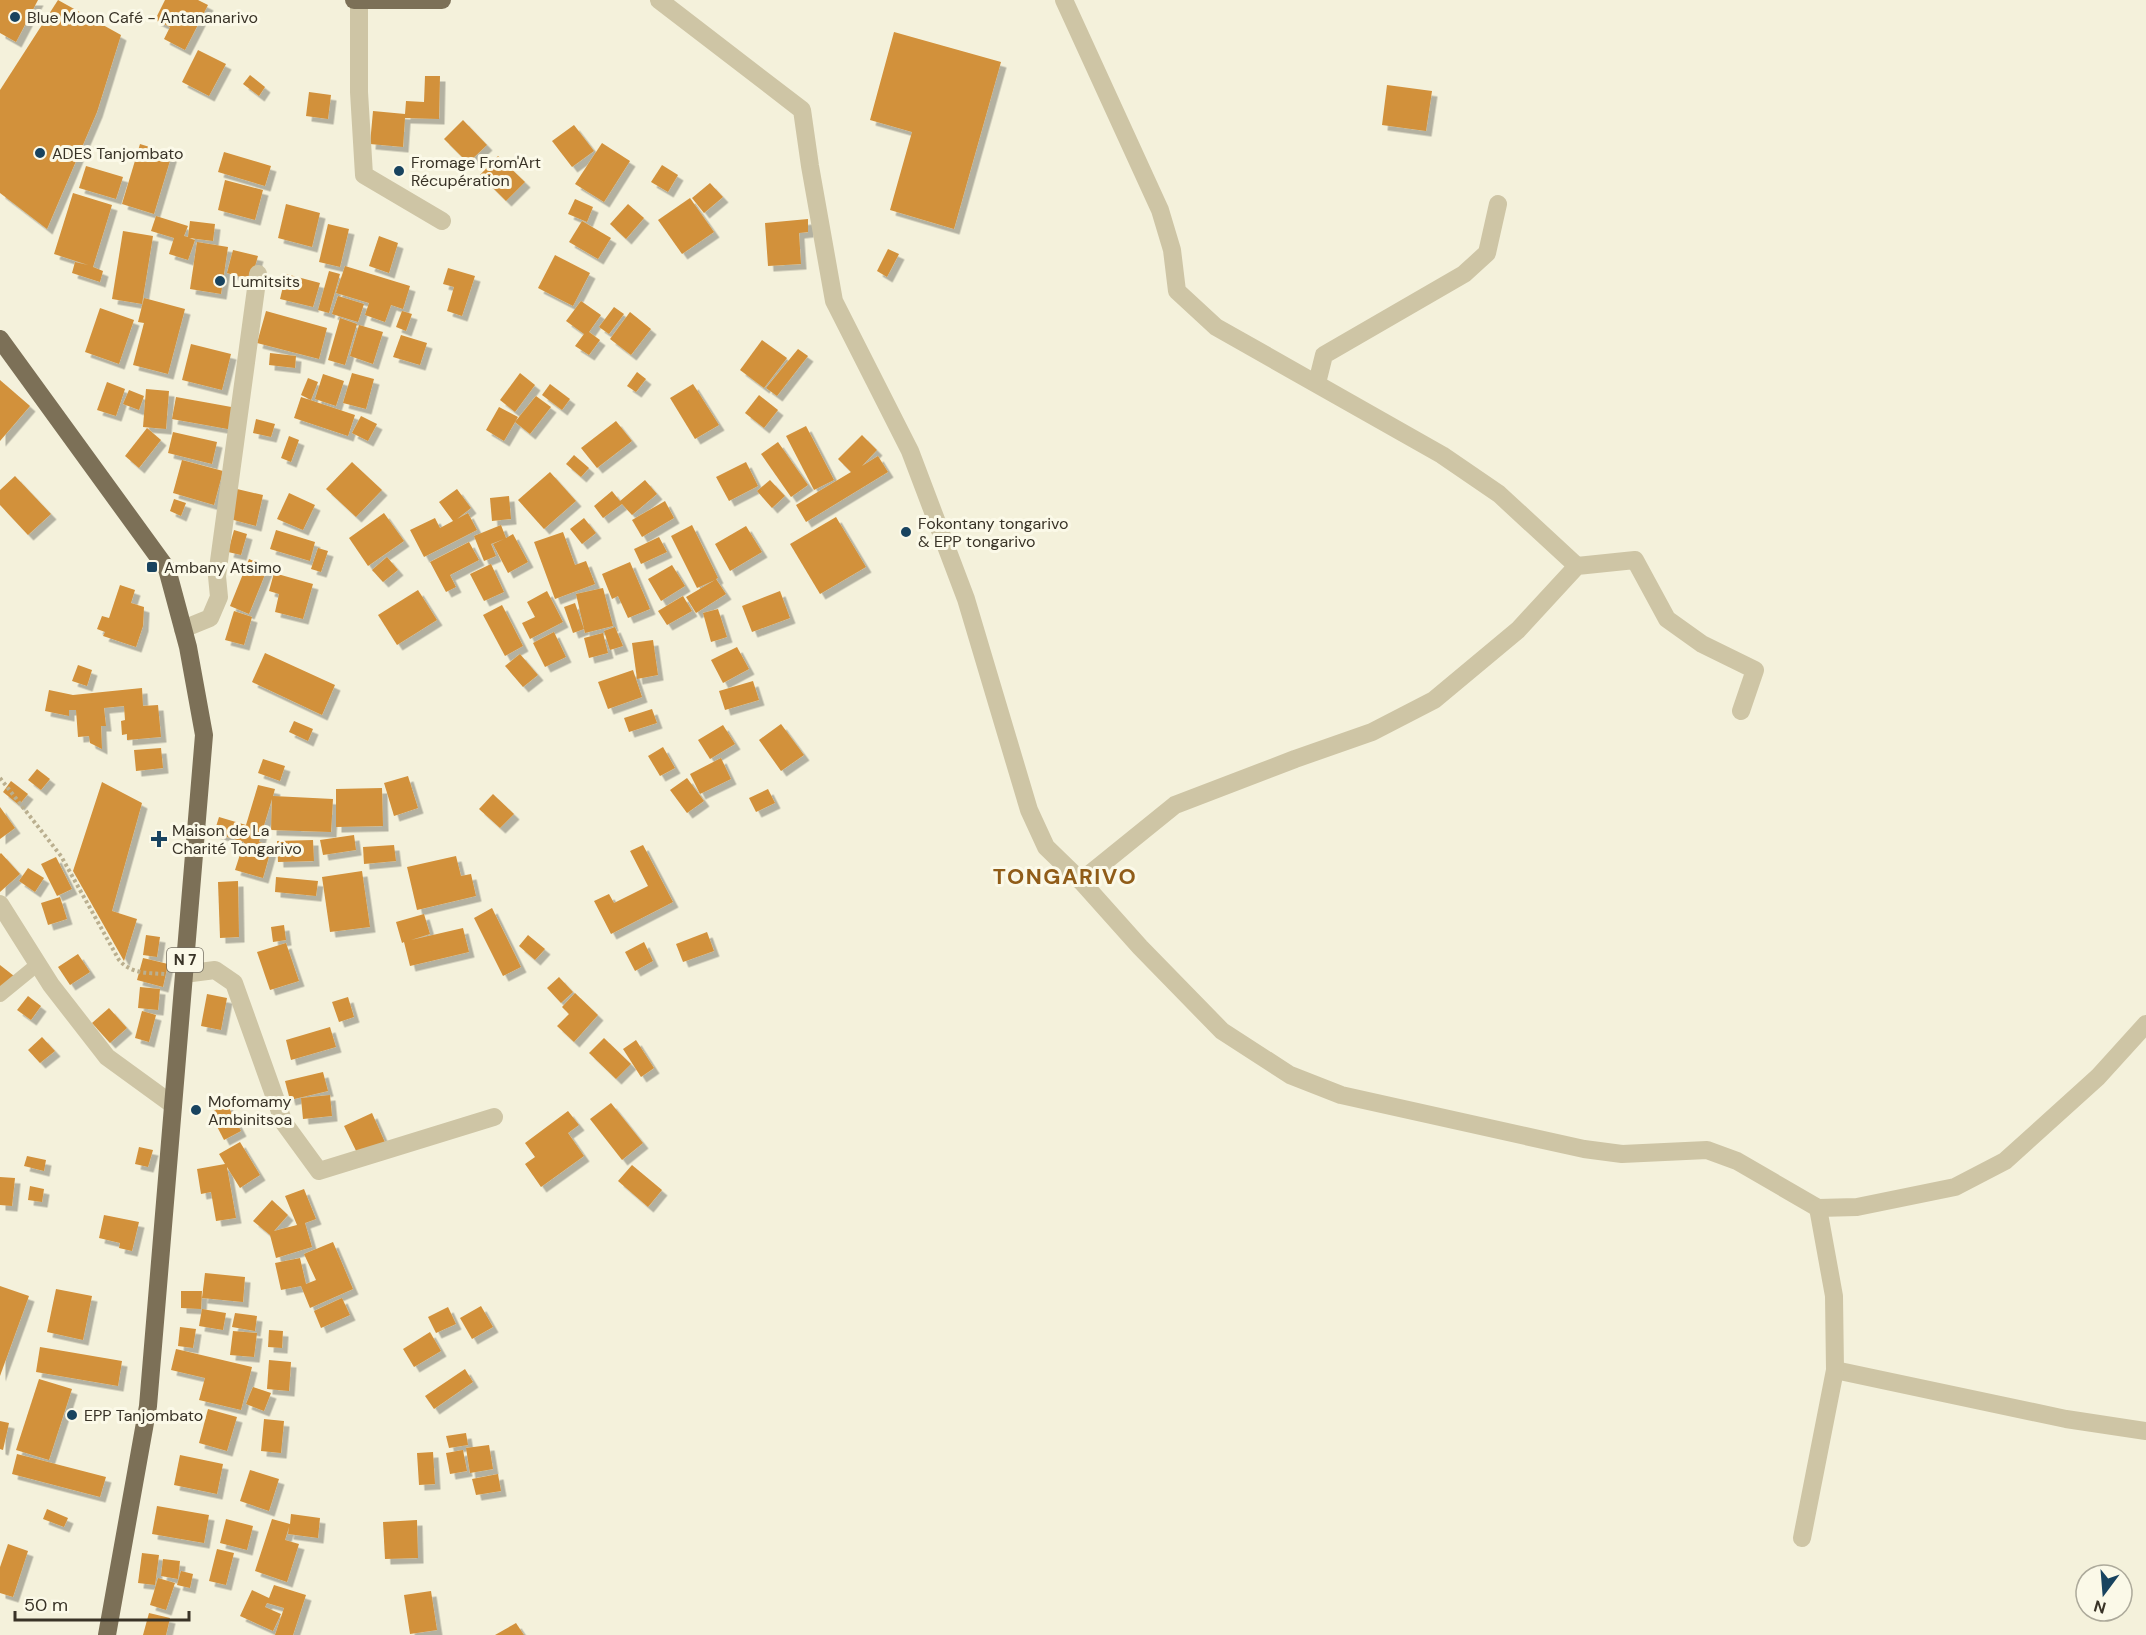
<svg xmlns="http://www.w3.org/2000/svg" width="2146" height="1635" font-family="'DM Sans',sans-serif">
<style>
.building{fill:#d2913b;filter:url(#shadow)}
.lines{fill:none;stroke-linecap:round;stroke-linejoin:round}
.path{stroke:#baaf8f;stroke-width:4;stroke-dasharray:3 3;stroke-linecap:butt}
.lane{stroke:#cec5a5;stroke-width:14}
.street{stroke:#cec5a5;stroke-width:18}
.primary{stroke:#7c7057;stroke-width:18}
.poi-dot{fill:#18435f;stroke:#fbf9e8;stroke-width:2}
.labels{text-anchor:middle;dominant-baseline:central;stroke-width:6;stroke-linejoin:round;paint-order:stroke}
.shield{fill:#fbf9e8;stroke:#736e61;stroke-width:1.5}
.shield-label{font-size:15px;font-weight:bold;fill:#393327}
.poi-label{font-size:16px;fill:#393327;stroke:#fbf9e8;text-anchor:start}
.district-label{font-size:22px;font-weight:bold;letter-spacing:1.5px;fill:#905c18;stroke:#fbf9e8}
</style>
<defs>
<filter id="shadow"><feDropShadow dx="5.5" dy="5.5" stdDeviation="0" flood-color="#0004"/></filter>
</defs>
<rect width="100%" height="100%" fill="#f4f1db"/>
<!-- building -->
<g class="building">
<polygon points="0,0 38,0 16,42 0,33"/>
<polygon points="58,0 121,35 97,112 47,229 0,193 0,90"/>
<polygon points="165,0 198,0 208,5 185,50 164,39 170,27 155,20"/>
<polygon points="894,32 1001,62 954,229 890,210 912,132 870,120"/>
<polygon points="198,50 226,64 209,96 182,82"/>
<polygon points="250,75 265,87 259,96 243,84"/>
<polygon points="425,76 440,76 439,119 405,118 403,147 370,144 373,111 405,114 406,101 424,102"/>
<polygon points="1387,85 1432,91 1426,131 1382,125"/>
<polygon points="309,92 331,95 328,119 306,116"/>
<polygon points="463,120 487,145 468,163 444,139"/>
<polygon points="574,125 594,151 572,167 552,141"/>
<polygon points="602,143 630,161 604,202 575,184"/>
<polygon points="140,144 172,154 154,214 122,204"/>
<polygon points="224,152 271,166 265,186 218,172"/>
<polygon points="498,156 525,182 506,201 480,175"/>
<polygon points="662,165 678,175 668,192 651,182"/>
<polygon points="86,166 123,177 116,199 79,188"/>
<polygon points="225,180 263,190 255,220 218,210"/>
<polygon points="710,183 723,197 704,213 692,198"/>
<polygon points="73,193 112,205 93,267 103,271 100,282 72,273 75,262 88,265 54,254"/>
<polygon points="690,198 714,232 682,254 658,220"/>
<polygon points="575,199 593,207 587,222 568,214"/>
<polygon points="286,204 320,213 312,247 278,238"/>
<polygon points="628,204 644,218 626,239 610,224"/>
<polygon points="156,216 188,226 184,236 188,237 190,221 215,224 213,241 189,238 195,240 188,260 169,254 174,238 151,231"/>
<polygon points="808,219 808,232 799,233 801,264 768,266 765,223"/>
<polygon points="582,221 611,238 598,259 569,242"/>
<polygon points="328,224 349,229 340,267 319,262"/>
<polygon points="123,231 153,236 142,304 112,299"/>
<polygon points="379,236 398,243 389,273 369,266"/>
<polygon points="197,242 228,247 221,294 190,289"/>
<polygon points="888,249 899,254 887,277 877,271"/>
<polygon points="233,250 258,256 251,280 227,273"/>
<polygon points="555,255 590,273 573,306 538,288"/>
<polygon points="345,266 410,286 403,309 391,305 385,322 365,315 369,303 336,293"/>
<polygon points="448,268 475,276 462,316 447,311 454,287 443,284"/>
<polygon points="329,271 340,274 329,313 318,310"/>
<polygon points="286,274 320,283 313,307 280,299"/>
<polygon points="338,296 364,304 358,322 332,314"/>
<polygon points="144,298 185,309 168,374 133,365 144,323 138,322"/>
<polygon points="581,301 601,315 589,332 600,340 589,355 575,346 584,334 566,321"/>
<polygon points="614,307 624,314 609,334 599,327"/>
<polygon points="100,308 134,320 119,364 85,352"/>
<polygon points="266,311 327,328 319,359 257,343"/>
<polygon points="402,311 412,314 406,331 396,327"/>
<polygon points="630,312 651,329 631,355 610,339"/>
<polygon points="340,318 357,324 345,365 328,360"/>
<polygon points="359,325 383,332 373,364 350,356"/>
<polygon points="401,335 427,343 420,365 393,357"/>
<polygon points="762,340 787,358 764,388 740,370"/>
<polygon points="191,344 231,354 222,390 182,380"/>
<polygon points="798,349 808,356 777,396 766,388"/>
<polygon points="270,353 296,356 295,368 269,365"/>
<polygon points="637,372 646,379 636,392 627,386"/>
<polygon points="352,373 374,379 366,409 343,403"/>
<polygon points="520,373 535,385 515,412 500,400"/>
<polygon points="323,374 344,381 336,406 315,399"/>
<polygon points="308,378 318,382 311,400 301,395"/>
<polygon points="0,380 30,406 0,441"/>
<polygon points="107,382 125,389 116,416 97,410"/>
<polygon points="550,384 570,399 562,410 542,395"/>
<polygon points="693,384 719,425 695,439 670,398"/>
<polygon points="146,389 169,391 166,429 143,427"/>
<polygon points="129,390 144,396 139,410 123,404"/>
<polygon points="759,395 778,410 764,428 745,413"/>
<polygon points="536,396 551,407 530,434 515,422"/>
<polygon points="176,397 237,408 233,430 172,419"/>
<polygon points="301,397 355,415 348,436 294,418"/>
<polygon points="499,407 518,417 504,441 486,430"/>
<polygon points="361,416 377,424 368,441 352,433"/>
<polygon points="256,419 275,424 271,437 253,433"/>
<polygon points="616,421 632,441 597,468 581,448"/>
<polygon points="806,426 834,480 814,490 786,436"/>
<polygon points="147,428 161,440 139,468 125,456"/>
<polygon points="173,432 217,442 212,464 168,453"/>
<polygon points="862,435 877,450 862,466 878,456 888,472 806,522 796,505 851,472 838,459"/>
<polygon points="289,436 299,440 291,462 281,458"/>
<polygon points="778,442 808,485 791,497 761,454"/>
<polygon points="574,455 589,468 581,477 566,464"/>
<polygon points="182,460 223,471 214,505 173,493"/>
<polygon points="352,462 382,490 356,517 326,489"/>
<polygon points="746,462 758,486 729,501 716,477"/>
<polygon points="550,472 576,501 544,529 518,500"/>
<polygon points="15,476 51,514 28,535 0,505 0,490"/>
<polygon points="645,480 657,494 632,515 622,504 603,518 594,506 612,491 620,501"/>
<polygon points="770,480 785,496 772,508 757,491"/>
<polygon points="237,489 263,495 256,526 230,519"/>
<polygon points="457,489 471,508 457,519 468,513 477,530 424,557 410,530 435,518 440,528 453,521 439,502"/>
<polygon points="289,493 315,505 303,530 277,519"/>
<polygon points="509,496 511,519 492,521 490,498"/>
<polygon points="174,499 186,503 181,516 170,511"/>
<polygon points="665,501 674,518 642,537 632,520"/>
<polygon points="384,513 404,541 368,566 349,538"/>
<polygon points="836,517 866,567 820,594 790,544"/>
<polygon points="584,518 596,533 582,544 570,529"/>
<polygon points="501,525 506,538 513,534 528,562 508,573 493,544 504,539 491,544 496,556 484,561 474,536"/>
<polygon points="692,525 718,578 716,579 726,594 696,613 686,597 715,580 697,588 671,536"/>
<polygon points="746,526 762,552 730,571 715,544"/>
<polygon points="234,530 247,534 241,555 228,552"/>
<polygon points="276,530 315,542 310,561 270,549"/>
<polygon points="563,532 575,565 586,561 595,584 555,599 534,542"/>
<polygon points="659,537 667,552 641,564 634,549"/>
<polygon points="469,542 479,560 450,575 456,587 446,592 430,562"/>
<polygon points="318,548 328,551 321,572 311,569"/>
<polygon points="387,557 398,570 383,582 372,570"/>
<polygon points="249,559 268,567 249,614 230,606"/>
<polygon points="630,562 650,609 628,618 618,596 612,599 602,574"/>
<polygon points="491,564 504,592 484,601 470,574"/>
<polygon points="672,565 685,586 661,601 648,579"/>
<polygon points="274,573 313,584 303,619 275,612 279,594 269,591"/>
<polygon points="120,585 135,590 131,603 144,607 143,626 136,647 103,636 105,632 97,629 102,616 109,618"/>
<polygon points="603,588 613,626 585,633 576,594"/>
<polygon points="418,590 437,620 397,645 378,615"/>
<polygon points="547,591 563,622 530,639 522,623 535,617 527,602"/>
<polygon points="780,591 790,618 752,632 742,606"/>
<polygon points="683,596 692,611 667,625 658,611"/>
<polygon points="575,603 584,629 573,633 564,607"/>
<polygon points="502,605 523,646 505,656 483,615"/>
<polygon points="718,609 727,637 711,642 703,613"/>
<polygon points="234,611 252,617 244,645 225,640"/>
<polygon points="615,627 623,646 610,650 604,631"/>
<polygon points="554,632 566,657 545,667 533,643"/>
<polygon points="603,633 608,653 589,658 584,638"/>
<polygon points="653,640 658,675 637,679 632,643"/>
<polygon points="737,647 749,669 723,683 711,660"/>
<polygon points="265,653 335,685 322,715 252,682"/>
<polygon points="520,654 538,675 523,687 505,666"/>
<polygon points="78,665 92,670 87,686 72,681"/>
<polygon points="633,670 642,697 608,709 598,682"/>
<polygon points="753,681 759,700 725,710 719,691"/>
<polygon points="142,688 143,706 158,705 161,737 127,740 127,734 122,735 121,721 125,720 124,706 104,708 106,726 101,726 102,749 90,743 89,736 78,737 76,710 69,710 69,716 45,711 49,690 73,695"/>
<polygon points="652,709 657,723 629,732 624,718"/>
<polygon points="294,721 313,729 308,741 289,732"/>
<polygon points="781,724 804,755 781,771 759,740"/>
<polygon points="723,725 735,744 710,759 698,740"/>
<polygon points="663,747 675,768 660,776 648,756"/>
<polygon points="161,748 163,768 136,771 134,750"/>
<polygon points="721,758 731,779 700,794 690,774"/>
<polygon points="263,759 285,766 280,781 258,773"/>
<polygon points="37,769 50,779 41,790 28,780"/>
<polygon points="408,776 418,808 394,816 384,783"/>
<polygon points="687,778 704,801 687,813 670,790"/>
<polygon points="11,781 28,794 19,805 3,792"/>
<polygon points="102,782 142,803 112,911 137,919 124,961 73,871"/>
<polygon points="258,785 275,789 273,796 333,799 331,832 271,830 272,799 259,842 272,846 263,878 235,870 244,842 214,833 219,817 246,825"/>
<polygon points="382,788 383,826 336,827 336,789"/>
<polygon points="768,789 775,803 756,812 749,798"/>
<polygon points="493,794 514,814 500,828 479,809"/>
<polygon points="0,807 15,828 0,839"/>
<polygon points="354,835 356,850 323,855 320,840"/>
<polygon points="313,840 314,861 278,862 277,841"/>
<polygon points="394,845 396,861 364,864 363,847"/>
<polygon points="643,845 673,902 611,934 594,901 609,894 614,903 648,886 630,851"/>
<polygon points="1,853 20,874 0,892 0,854"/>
<polygon points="456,856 461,876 471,874 476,896 417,910 407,867"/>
<polygon points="56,857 72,889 57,896 41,864"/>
<polygon points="28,868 44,878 35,892 19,881"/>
<polygon points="362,871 370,927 330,932 322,877"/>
<polygon points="276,877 318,881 316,896 275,892"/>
<polygon points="238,881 239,937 220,938 218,882"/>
<polygon points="60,897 67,919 48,925 41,903"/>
<polygon points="492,908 521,967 503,976 474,918"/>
<polygon points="424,914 430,934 411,940 463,928 469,952 410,966 404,942 402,943 396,922"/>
<polygon points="284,925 286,940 273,942 271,927"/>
<polygon points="707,932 714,951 683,962 676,944"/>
<polygon points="146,935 160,937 157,957 143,955"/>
<polygon points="528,935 545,949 535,960 519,946"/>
<polygon points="644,942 653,961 635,971 625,952"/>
<polygon points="286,943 299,981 270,990 257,952"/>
<polygon points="78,954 90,972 70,985 58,967"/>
<polygon points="143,958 168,964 163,987 137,980"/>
<polygon points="0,965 14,976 0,993"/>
<polygon points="559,977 573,992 561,1003 547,988"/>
<polygon points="140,987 160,989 158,1010 138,1008"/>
<polygon points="575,993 598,1015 574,1042 557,1026 569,1014 562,1007"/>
<polygon points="207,994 227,998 221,1030 201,1026"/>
<polygon points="28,996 41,1006 31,1020 17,1010"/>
<polygon points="348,997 354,1017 339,1022 332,1002"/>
<polygon points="109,1008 127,1028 110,1043 92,1023"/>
<polygon points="142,1011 156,1015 149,1042 135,1038"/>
<polygon points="330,1027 336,1047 291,1060 286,1040"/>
<polygon points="42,1037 55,1051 40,1063 28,1050"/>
<polygon points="604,1038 631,1064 616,1079 589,1053"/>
<polygon points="636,1040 654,1068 641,1077 623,1049"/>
<polygon points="323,1072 328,1091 290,1100 285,1081"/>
<polygon points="330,1095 332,1116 303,1119 301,1098"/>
<polygon points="611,1103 643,1143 622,1160 590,1119"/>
<polygon points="227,1104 241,1131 224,1140 210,1113"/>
<polygon points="568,1111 579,1125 568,1133 584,1156 541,1187 525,1164 535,1157 525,1143"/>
<polygon points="372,1113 387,1147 360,1159 344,1126"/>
<polygon points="240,1142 260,1175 240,1188 227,1167 236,1218 216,1221 211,1192 201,1194 197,1169 225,1164 219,1154"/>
<polygon points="139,1147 153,1150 148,1167 135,1164"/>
<polygon points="27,1156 46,1160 44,1171 24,1166"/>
<polygon points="632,1165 662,1190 648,1207 618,1181"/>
<polygon points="0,1177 15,1178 12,1206 0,1205"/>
<polygon points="30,1186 44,1189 42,1202 28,1200"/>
<polygon points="304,1189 316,1219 305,1223 312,1247 276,1258 270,1235 253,1221 272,1200 288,1215 274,1231 297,1225 285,1196"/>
<polygon points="104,1215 139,1222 132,1251 119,1248 120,1243 99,1238"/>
<polygon points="333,1242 353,1289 310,1308 301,1286 281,1290 275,1263 300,1258 306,1284 316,1280 304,1254"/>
<polygon points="205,1273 245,1277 243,1302 202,1298"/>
<polygon points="0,1286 29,1296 0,1376"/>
<polygon points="56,1289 92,1296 83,1340 47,1332"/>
<polygon points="181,1291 202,1291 201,1309 181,1308"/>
<polygon points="342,1298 350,1315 321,1328 314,1311"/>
<polygon points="481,1306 493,1327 472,1339 460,1318"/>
<polygon points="448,1307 456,1324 436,1333 428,1317"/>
<polygon points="202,1309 226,1313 223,1330 199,1326"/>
<polygon points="235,1313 257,1316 255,1331 232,1327"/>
<polygon points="180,1327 196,1329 193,1348 178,1346"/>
<polygon points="269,1330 283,1331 282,1348 268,1347"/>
<polygon points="233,1331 257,1333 254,1357 230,1355"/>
<polygon points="430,1332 441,1351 414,1367 403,1349"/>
<polygon points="40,1347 122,1361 118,1386 36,1372"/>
<polygon points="176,1349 252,1367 241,1410 199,1400 205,1378 171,1370"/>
<polygon points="269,1360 291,1362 289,1391 267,1389"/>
<polygon points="465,1369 473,1382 434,1409 425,1396"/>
<polygon points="39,1379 72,1389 49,1460 16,1450"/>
<polygon points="253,1387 271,1393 264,1411 246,1404"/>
<polygon points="208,1409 237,1417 227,1451 199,1443"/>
<polygon points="264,1419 284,1421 281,1453 261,1451"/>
<polygon points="0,1421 9,1423 3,1450 0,1449"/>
<polygon points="466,1433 468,1445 449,1448 446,1436"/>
<polygon points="489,1445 493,1469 470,1473 466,1448"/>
<polygon points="463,1450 467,1471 450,1474 446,1453"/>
<polygon points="433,1452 435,1484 419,1485 417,1453"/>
<polygon points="17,1454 106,1477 100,1497 12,1474"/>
<polygon points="180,1455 223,1464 217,1494 174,1485"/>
<polygon points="250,1470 279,1479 269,1511 240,1501"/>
<polygon points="498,1474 501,1491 476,1495 472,1479"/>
<polygon points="157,1506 209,1515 204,1543 152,1534"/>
<polygon points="47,1509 68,1518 64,1527 43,1519"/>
<polygon points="291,1514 320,1518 318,1538 288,1534 289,1527 285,1540 299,1544 287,1582 255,1571 272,1519 290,1524"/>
<polygon points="226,1519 253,1526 247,1550 220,1543"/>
<polygon points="417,1520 418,1558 385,1559 383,1522"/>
<polygon points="8,1544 28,1551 13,1597 0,1593 0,1567"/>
<polygon points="217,1549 234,1553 226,1585 209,1581"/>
<polygon points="142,1553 159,1555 155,1585 138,1583"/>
<polygon points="163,1559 180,1561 178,1579 161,1576"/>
<polygon points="181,1571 193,1574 190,1588 177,1585"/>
<polygon points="158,1578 175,1583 166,1610 150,1605"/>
<polygon points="274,1585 306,1595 293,1635 275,1635 284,1608 267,1603 265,1607 281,1614 273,1631 240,1616 252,1590 269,1598"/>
<polygon points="431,1591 437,1630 410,1634 404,1595"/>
<polygon points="149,1613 170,1618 166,1635 143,1635"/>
<polygon points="516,1623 524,1635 495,1635"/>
</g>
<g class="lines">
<!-- path -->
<path class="path" d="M 0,778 L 61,856 L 119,960 C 131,974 148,973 165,974"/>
<!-- lane -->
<polyline class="lane" points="0,995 38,964"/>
<!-- street -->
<g class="street">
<polyline points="359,0 359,92 364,175 442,221"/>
<polyline points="659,0 802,110 810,166 834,301 910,451 966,599 1029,810 1046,847 1081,881 1140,947 1222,1031 1290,1075 1341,1095 1584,1149 1622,1154 1707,1150 1737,1161 1818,1208 1857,1207 1955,1187 2005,1161 2098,1077 2146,1024"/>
<polyline points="1064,0 1160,210 1172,250 1177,291 1216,327 1442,455 1499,494 1577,566"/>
<polyline points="1317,383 1324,355 1464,274 1487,253 1498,204"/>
<polyline points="183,629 210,618 219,597 217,576 258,274"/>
<polyline points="1081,881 1175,805 1295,759 1372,732 1434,700 1518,630 1577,566 1635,560 1667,619 1702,644 1755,670 1741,711"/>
<polyline points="0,904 51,985 107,1057 173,1105"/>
<polyline points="184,974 215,970 234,983 284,1123 319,1171 494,1117"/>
<polyline points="1835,1370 2066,1419 2146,1431"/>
<polyline points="1802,1538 1835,1370 1834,1296 1818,1208"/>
</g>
<!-- primary -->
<g class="primary">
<polyline points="354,0 442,0"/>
<polyline points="0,339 167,569 188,647 204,735 148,1406 107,1635"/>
</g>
</g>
<!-- markers -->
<g class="poi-dot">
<circle cx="15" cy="17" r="6"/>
<circle cx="40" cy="153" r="6"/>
<circle cx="399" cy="171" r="6"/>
<circle cx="220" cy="281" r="6"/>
<circle cx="906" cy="532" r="6"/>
<rect x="146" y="561" width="12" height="12" rx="3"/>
<path d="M156 830h6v6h6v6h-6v6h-6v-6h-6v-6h6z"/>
<circle cx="196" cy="1110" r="6"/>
<circle cx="72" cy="1415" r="6"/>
</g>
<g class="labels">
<!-- shield labels -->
<rect class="shield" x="167" y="948" width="36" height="24" rx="4.5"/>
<g class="shield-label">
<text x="185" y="960">N 7</text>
</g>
<!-- poi labels -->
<g class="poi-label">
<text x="27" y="17">Blue Moon Café - Antananarivo</text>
<text x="52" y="153">ADES Tanjombato</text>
<text x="411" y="162">Fromage From'Art<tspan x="411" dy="18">Récupération</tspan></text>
<text x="232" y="281">Lumitsits</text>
<text x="918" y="523">Fokontany tongarivo<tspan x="918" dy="18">&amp; EPP tongarivo</tspan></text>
<text x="164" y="567">Ambany Atsimo</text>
<text x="172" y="830">Maison de La<tspan x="172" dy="18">Charité Tongarivo</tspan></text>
<text x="208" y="1101">Mofomamy<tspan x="208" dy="18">Ambinitsoa</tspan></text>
<text x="84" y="1415">EPP Tanjombato</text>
</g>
<!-- district labels -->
<g class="district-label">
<text x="1065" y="876">TONGARIVO</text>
</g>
</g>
<!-- north arrow -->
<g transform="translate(2104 1593) rotate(196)"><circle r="28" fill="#fbf9e8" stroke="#adaa9b" stroke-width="1.5"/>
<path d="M0-4.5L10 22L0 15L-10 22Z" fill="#18435f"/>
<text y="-9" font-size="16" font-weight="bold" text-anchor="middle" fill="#393327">N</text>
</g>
<!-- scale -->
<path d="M15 1611v9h174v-9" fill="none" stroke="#393327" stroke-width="3"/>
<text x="24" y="1611" font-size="18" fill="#393327" stroke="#fbf9e8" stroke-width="4.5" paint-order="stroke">50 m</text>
</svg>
